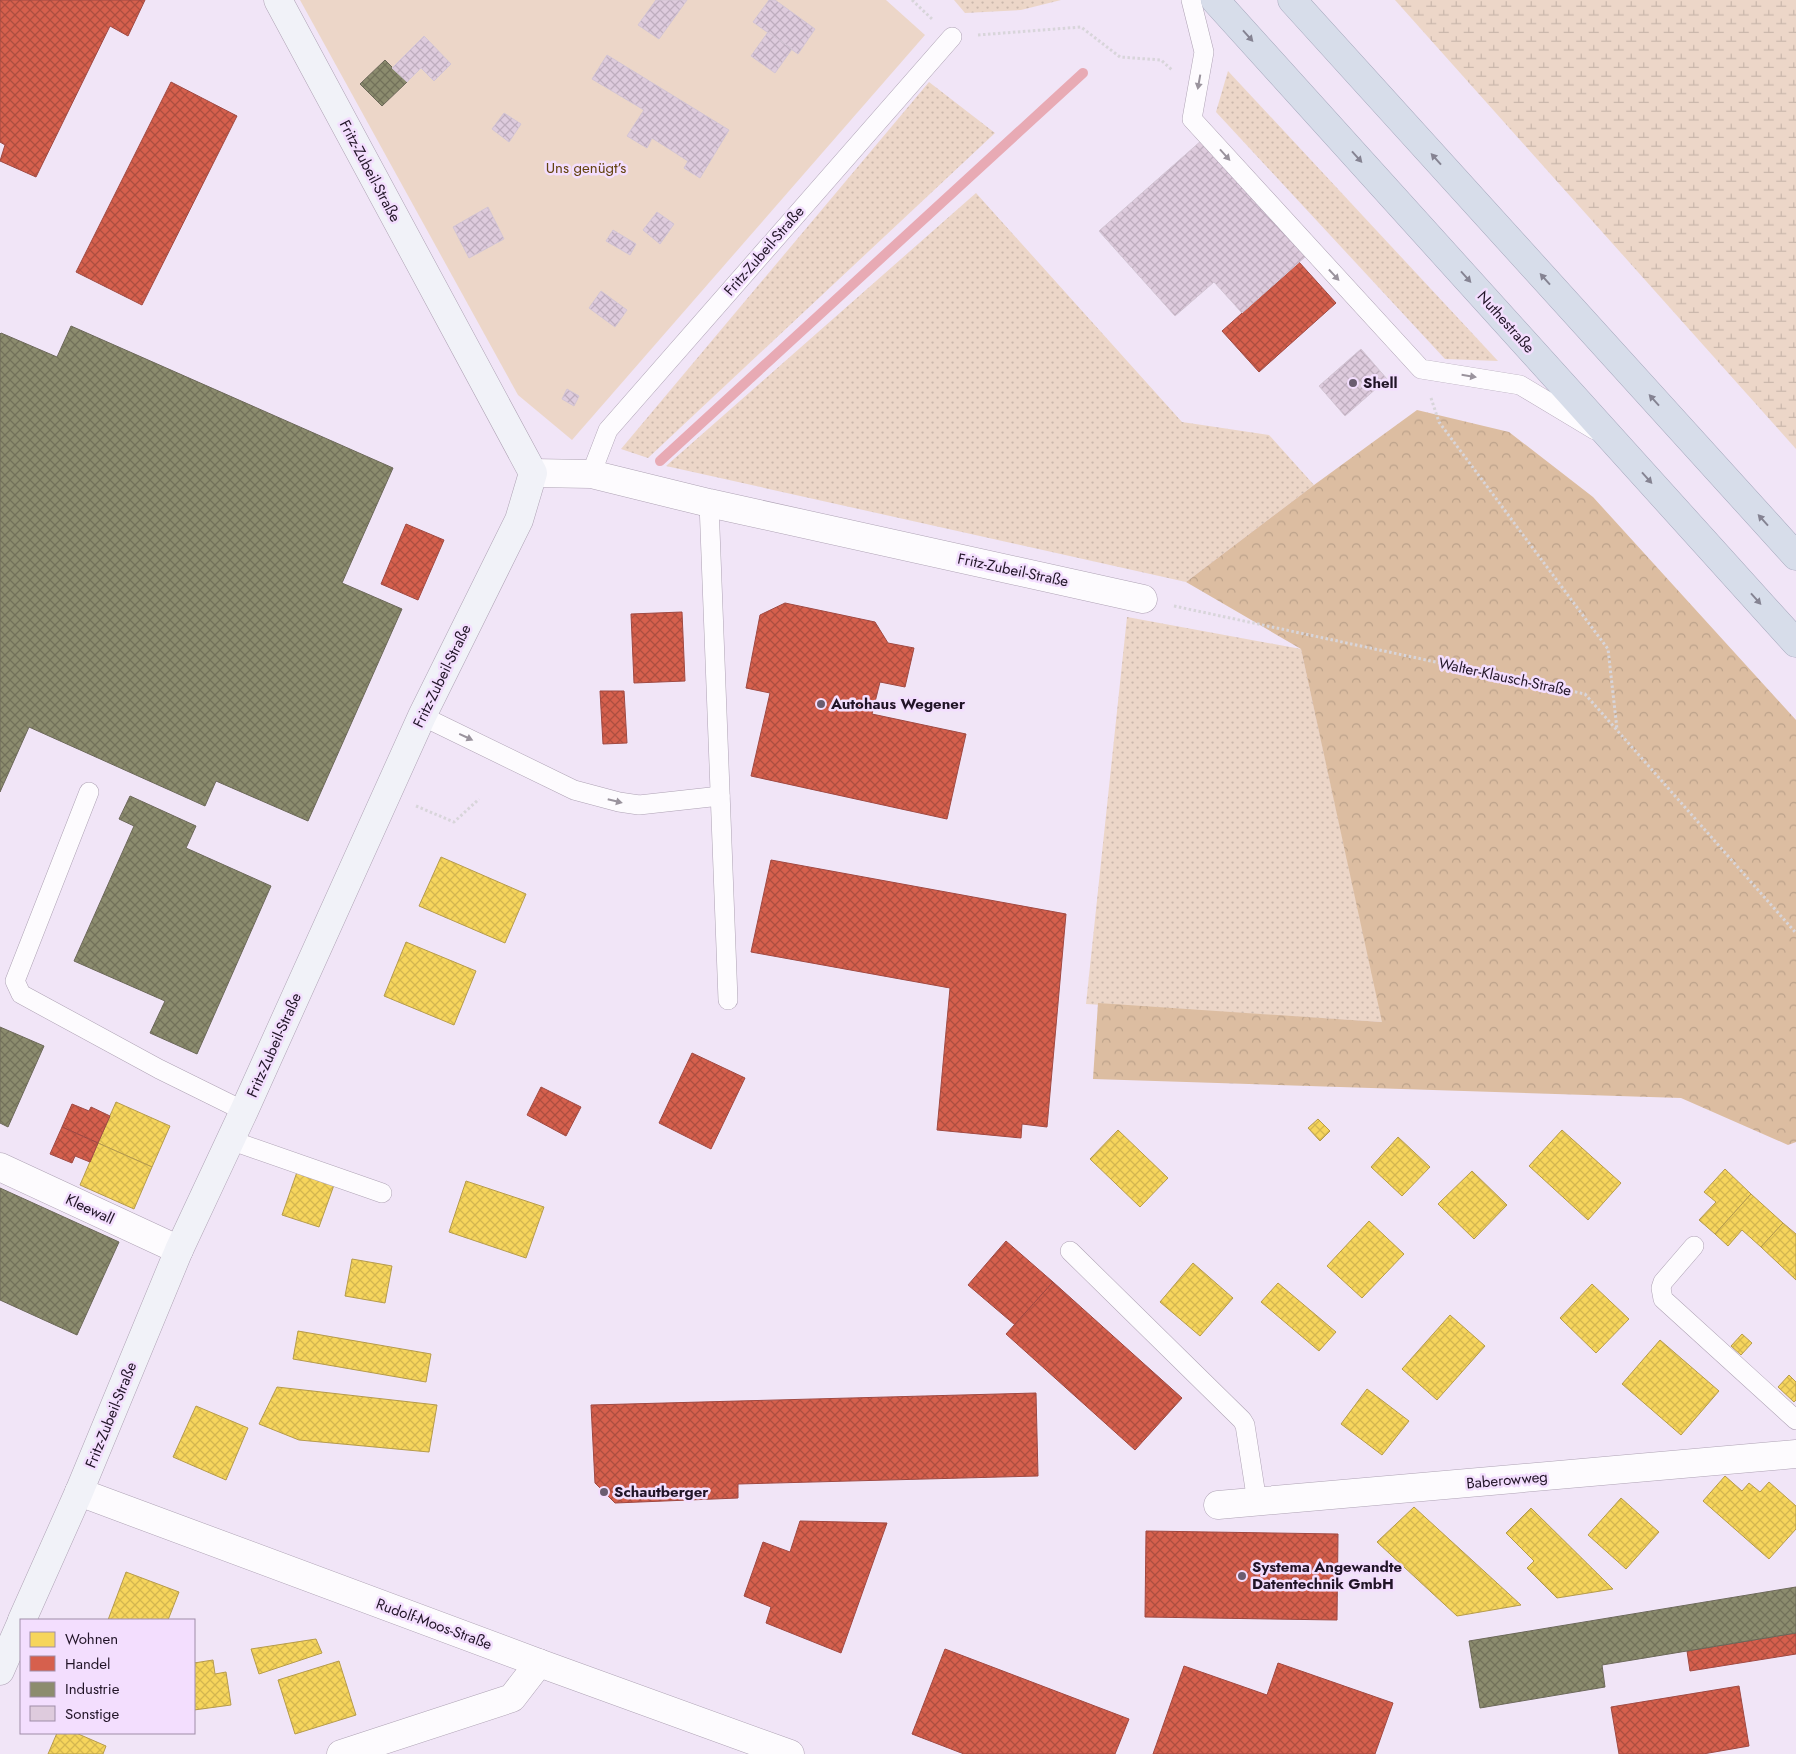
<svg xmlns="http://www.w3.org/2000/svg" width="1796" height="1754" font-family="Jost,sans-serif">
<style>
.grass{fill:url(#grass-dots)}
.forest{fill:url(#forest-crowns)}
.wetland{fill:url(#wetland-marsh)}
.garden{fill:#ecd6c8}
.homes{fill:url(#homes-cross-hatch);stroke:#b69b4c}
.shops{fill:url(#shops-cross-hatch);stroke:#a04942}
.industry{fill:url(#industry-cross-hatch);stroke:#6c6859}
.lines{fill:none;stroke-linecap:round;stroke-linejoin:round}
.stream{stroke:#e8aab4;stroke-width:10}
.building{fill:url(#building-cross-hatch);stroke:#d3c5d4}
.lane-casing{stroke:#aea2b4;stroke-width:20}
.street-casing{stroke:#aea2b4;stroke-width:29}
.secondary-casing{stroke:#aea2b4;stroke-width:29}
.highway-casing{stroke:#a6a8bd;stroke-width:29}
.path{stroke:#d8d5da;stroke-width:3;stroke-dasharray:2.5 2.5;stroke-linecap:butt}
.lane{stroke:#fdfbfe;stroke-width:19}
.street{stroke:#fdfbfe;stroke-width:28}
.secondary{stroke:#f1f2f8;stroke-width:28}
.highway{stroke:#d7ddea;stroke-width:28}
.oneway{fill:#858392}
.oneway2{fill:#9a939d}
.poi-dot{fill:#6a5d70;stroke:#f3defe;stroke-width:2}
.labels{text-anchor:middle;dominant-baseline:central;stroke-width:5;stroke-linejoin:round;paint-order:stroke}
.park-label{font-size:15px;fill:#634310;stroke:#f3defe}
.street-label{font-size:15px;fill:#211427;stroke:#f3defe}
.poi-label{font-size:15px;font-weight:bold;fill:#211427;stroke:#f3defe;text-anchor:start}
</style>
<defs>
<pattern id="grass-dots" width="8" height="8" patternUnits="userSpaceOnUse" patternTransform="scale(1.25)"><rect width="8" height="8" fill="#ecd6c8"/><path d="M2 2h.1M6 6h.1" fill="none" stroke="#cab7ac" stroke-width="1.8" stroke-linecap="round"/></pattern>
<pattern id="forest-crowns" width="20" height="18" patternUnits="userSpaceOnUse" patternTransform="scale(1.25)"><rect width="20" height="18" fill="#dcbda1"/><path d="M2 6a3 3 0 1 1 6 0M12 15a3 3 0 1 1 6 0" fill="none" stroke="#bca28b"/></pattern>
<pattern id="wetland-marsh" width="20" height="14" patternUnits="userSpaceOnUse" patternTransform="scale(1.25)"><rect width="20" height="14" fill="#ecd6c8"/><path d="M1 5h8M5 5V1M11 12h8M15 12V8" fill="none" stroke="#cab7ac"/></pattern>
<pattern id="homes-cross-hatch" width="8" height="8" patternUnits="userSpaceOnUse" patternTransform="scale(1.25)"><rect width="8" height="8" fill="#f6d55c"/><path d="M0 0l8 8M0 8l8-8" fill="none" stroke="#d3b650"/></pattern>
<pattern id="shops-cross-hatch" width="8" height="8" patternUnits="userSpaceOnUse" patternTransform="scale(1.25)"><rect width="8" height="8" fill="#d6604d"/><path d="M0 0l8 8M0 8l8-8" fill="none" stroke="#ad4e40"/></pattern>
<pattern id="industry-cross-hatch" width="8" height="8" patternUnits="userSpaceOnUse" patternTransform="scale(1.25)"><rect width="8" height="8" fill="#8c8c6e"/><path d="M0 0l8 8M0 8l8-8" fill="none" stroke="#72715a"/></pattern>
<pattern id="building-cross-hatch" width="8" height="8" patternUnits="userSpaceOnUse" patternTransform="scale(1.25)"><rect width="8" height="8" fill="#decbdd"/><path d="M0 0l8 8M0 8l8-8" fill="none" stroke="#beadbe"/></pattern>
</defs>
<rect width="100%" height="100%" fill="#f1e5f7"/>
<!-- grass -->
<g class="grass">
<polygon points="954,0 1061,0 1021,10 965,13"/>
<polygon points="1228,71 1498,361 1445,359 1216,112"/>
<polygon points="929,82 995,133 648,458 621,449"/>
<polygon points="976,193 1182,422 1269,435 1314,485 1186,582 666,466"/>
<polygon points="1127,617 1301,649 1383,1022 1086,1004"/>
</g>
<!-- forest -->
<polygon class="forest" points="1417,410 1509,432 1593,497 1796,720 1796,1142 1788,1145 1681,1098 1093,1079 1098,1003 1382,1022 1301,649 1186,582 1314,485"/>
<!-- wetland -->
<polygon class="wetland" points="1395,0 1796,0 1796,449"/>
<!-- garden -->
<polygon class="garden" points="300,0 886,0 925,35 572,440 518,395"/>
<!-- homes -->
<g class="homes">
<polygon points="441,857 526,894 505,943 419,906"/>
<polygon points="406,942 476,971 454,1025 384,996"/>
<polygon points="116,1102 170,1126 152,1167 98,1143"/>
<polygon points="1318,1119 1330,1131 1320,1141 1308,1128"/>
<polygon points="1118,1130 1168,1178 1140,1207 1090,1159"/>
<polygon points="1562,1130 1621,1183 1588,1220 1529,1166"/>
<polygon points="1398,1137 1430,1167 1402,1196 1371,1167"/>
<polygon points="98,1143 152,1167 134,1209 80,1185"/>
<polygon points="1725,1169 1751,1194 1715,1234 1699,1220 1716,1202 1704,1192"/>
<polygon points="1472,1171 1507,1205 1474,1239 1438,1204"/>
<polygon points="297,1172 334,1185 319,1227 282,1215"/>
<polygon points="466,1181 544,1207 526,1258 449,1232"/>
<polygon points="1751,1194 1783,1223 1761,1247 1742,1230 1728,1246 1715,1234"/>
<polygon points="1369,1221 1404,1254 1362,1298 1327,1266"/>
<polygon points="1783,1223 1796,1234 1796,1280 1761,1247"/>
<polygon points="352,1259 392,1266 385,1303 345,1296"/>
<polygon points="1193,1263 1233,1298 1200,1336 1160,1302"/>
<polygon points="1278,1283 1336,1332 1319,1351 1261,1302"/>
<polygon points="1592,1284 1629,1319 1596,1353 1560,1318"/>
<polygon points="1450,1315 1485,1346 1437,1400 1402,1369"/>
<polygon points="298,1331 431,1354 426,1382 293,1359"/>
<polygon points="1742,1334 1752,1343 1741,1355 1731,1346"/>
<polygon points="1660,1340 1719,1391 1681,1435 1622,1384"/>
<polygon points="1789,1375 1796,1382 1796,1400 1794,1402 1778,1387"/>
<polygon points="277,1387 437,1405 429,1452 299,1440 259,1424"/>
<polygon points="1367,1389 1409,1421 1382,1455 1341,1424"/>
<polygon points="196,1406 248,1428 226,1480 173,1457"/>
<polygon points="1725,1476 1742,1491 1749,1483 1760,1492 1769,1482 1796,1506 1796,1529 1769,1559 1703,1501"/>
<polygon points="1621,1498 1659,1532 1626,1569 1588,1535"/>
<polygon points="1414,1507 1521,1605 1457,1616 1377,1542"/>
<polygon points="1531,1508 1613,1589 1557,1598 1527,1568 1534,1561 1506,1533"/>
<polygon points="126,1572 179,1592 168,1620 108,1620"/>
<polygon points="316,1639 322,1653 259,1674 251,1649"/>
<polygon points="213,1660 215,1674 226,1672 231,1705 194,1710 194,1663"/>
<polygon points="339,1661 356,1715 295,1734 278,1680"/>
<polygon points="57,1733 76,1733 106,1746 103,1754 48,1754"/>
</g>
<!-- shops -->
<g class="shops">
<polygon points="0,0 145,0 128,36 110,26 36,177 0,161 5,145 0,142"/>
<polygon points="171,82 237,116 142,305 76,272"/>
<polygon points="1299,262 1336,303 1259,372 1222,331"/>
<polygon points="406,524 444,540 418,600 381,584"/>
<polygon points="785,603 875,622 888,643 914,648 905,687 880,682 872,714 966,734 947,819 751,776 770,693 746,688 760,615"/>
<polygon points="682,612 685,681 634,683 631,614"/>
<polygon points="600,691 624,691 627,743 603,744"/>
<polygon points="771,860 1066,914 1047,1127 1022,1124 1021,1138 937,1130 950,988 751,952"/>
<polygon points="692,1053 745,1078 711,1149 659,1123"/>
<polygon points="541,1087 581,1107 566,1136 527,1115"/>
<polygon points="72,1104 89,1111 91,1107 110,1116 98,1143 62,1127"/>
<polygon points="62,1127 98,1143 90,1162 75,1156 72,1163 50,1154"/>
<polygon points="1006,1241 1053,1282 1015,1325 968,1285"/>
<polygon points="1053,1282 1182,1398 1135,1450 1006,1334"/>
<polygon points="1036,1393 1038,1476 738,1484 738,1498 615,1503 595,1483 591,1405"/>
<polygon points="800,1521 887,1523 841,1653 766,1623 771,1607 744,1596 763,1542 790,1552"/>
<polygon points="1146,1531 1338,1534 1337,1620 1145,1617"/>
<polygon points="1796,1633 1796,1654 1690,1671 1687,1651"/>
<polygon points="945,1649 1129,1719 1115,1754 964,1754 912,1734"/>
<polygon points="1278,1663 1393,1703 1375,1754 1153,1754 1184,1666 1267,1695"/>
<polygon points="1739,1686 1749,1746 1703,1754 1619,1754 1611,1707"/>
</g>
<!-- industry -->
<g class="industry">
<polygon points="385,60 407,82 382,106 360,84"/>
<polygon points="71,326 393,468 342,583 402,609 308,821 216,781 205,806 29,727 0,792 0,334 1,333 57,357"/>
<polygon points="130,796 196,826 186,848 271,886 197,1054 150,1033 165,1001 74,961 134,826 119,819"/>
<polygon points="0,1027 44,1046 8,1127 0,1123"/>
<polygon points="0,1188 119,1242 77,1335 0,1300"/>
<polygon points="1796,1587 1796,1633 1602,1665 1605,1687 1480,1708 1469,1641"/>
</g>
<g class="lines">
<!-- stream -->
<polyline class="stream" points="660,461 1083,73"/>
</g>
<!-- building -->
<g class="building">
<polygon points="656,0 687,0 659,39 638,25"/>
<polygon points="769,0 775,0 815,29 798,54 753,22"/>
<polygon points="768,32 792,49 775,73 751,56"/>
<polygon points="424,36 451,64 434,81 421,68 407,82 392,68"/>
<polygon points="607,55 729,130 700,178 684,168 688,161 652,138 647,148 627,136 644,110 592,79"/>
<polygon points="504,113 521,124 509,142 492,129"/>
<polygon points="1202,140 1305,257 1242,313 1214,282 1175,316 1099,231"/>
<polygon points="488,207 504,239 469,258 453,227"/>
<polygon points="657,212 674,224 660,244 643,230"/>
<polygon points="613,230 636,244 630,255 606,241"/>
<polygon points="601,291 627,310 615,327 589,308"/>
<polygon points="1361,349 1387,379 1345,416 1319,386"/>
<polygon points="567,389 579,396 574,406 562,399"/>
</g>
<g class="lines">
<!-- lane casing -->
<g class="lane-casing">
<g id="lane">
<polyline points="1191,0 1204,52 1192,119 1421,369 1520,385 1595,430"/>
<polyline points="591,474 608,430 952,37"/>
<polyline points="709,503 728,1000"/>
<polyline points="422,716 574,790 619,802 639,805 720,796"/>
<polyline points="89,792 15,981 21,994 159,1069 244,1111"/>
<polyline points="230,1140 382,1193"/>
<polyline points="1694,1246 1663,1282 1661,1288 1663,1299 1796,1420"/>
<polyline points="1070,1251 1242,1420 1245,1425 1257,1502"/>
</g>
</g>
<!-- street casing -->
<g class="street-casing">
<g id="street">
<polyline points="533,473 591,474 709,503 1143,599"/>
<polyline points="0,1167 179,1250"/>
<polyline points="79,1492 539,1663 790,1754"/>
<polyline points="1218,1505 1796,1454"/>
<polyline points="341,1754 512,1698 539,1663"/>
</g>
</g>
<!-- secondary casing -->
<g class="secondary-casing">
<g id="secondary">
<polyline points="22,1620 79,1492 179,1250 244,1111 422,716 519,520 533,473 278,0"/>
<polyline points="0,1671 21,1623"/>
</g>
</g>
<!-- highway casing -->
<g class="highway-casing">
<g id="highway">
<polyline points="1215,0 1796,643"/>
<polyline points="1292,0 1796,556"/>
</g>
</g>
<!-- path -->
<g class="path">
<polyline points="912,0 932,19"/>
<polyline points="978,35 1081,27 1120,57 1161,60 1172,70"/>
<polyline points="1431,398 1439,422 1608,649 1617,729"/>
<polyline points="1174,606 1585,694 1796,933"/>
<polyline points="416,806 454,822 479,799"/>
</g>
<!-- lane -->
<use href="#lane" class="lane"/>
<!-- street -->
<use href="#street" class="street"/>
<!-- secondary -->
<use href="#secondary" class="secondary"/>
<!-- highway -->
<use href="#highway" class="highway"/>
</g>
<!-- one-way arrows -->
<defs><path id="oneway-solid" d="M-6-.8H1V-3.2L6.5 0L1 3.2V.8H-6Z" transform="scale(1.25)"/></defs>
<g class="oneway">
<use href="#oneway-solid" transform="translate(1248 36) rotate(48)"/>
<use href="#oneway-solid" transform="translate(1357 157) rotate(48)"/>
<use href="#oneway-solid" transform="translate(1436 159) rotate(-132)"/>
<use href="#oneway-solid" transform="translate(1466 277) rotate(48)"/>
<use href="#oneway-solid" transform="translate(1545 279) rotate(-132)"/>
<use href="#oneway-solid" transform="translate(1654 400) rotate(-132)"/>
<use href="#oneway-solid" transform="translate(1647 478) rotate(48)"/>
<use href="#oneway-solid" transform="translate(1763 520) rotate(-132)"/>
<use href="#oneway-solid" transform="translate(1756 599) rotate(48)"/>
</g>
<g class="oneway2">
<use href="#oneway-solid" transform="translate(1199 82) rotate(100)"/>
<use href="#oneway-solid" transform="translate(1225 155) rotate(48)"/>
<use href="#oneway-solid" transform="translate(1334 275) rotate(47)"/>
<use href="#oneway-solid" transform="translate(1469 376) rotate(9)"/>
<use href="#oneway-solid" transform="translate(466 737) rotate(25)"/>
<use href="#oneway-solid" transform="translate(615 801) rotate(14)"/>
</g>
<!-- markers -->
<g class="poi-dot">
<circle cx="1353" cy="383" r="5"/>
<circle cx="821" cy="704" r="5"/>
<circle cx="604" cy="1492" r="5"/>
<circle cx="1242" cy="1576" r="5"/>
</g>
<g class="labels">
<!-- park labels -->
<g class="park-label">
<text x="586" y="168">Uns genügt’s</text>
</g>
<!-- street labels -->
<g class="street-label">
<text transform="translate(370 171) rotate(62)">Fritz-Zubeil-Straße</text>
<text transform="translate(764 251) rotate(-49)">Fritz-Zubeil-Straße</text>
<text transform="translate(1506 322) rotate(48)">Nuthestraße</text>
<text transform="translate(1013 570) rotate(12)">Fritz-Zubeil-Straße</text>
<text transform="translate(442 676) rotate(-64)">Fritz-Zubeil-Straße</text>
<text transform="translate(1505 677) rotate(12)">Walter-Klausch-Straße</text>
<text transform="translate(274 1045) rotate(-66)">Fritz-Zubeil-Straße</text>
<text transform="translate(90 1209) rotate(25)">Kleewall</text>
<text transform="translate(111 1415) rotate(-68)">Fritz-Zubeil-Straße</text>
<text transform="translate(1507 1480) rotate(-5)">Baberowweg</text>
<text transform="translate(434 1624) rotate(20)">Rudolf-Moos-Straße</text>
</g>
<!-- poi labels -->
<g class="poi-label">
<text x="1363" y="383">Shell</text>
<text x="831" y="704">Autohaus Wegener</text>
<text x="614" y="1492">Schautberger</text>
<text x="1252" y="1567">Systema Angewandte<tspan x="1252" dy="17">Datentechnik GmbH</tspan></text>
</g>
</g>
<!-- legend -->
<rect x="20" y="1619" width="175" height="115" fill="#f3defe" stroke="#9f8da8"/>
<rect x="30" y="1632" width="25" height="15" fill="#f6d55c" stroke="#9f8da8"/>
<text x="65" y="1644" font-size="15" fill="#211427">Wohnen</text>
<rect x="30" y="1656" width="25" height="15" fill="#d6604d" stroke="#9f8da8"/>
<text x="65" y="1669" font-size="15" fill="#211427">Handel</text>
<rect x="30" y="1682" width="25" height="15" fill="#8c8c6e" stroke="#9f8da8"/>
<text x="65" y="1694" font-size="15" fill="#211427">Industrie</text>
<rect x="30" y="1706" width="25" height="15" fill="#decbdd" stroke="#9f8da8"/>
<text x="65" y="1719" font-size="15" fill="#211427">Sonstige</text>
</svg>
